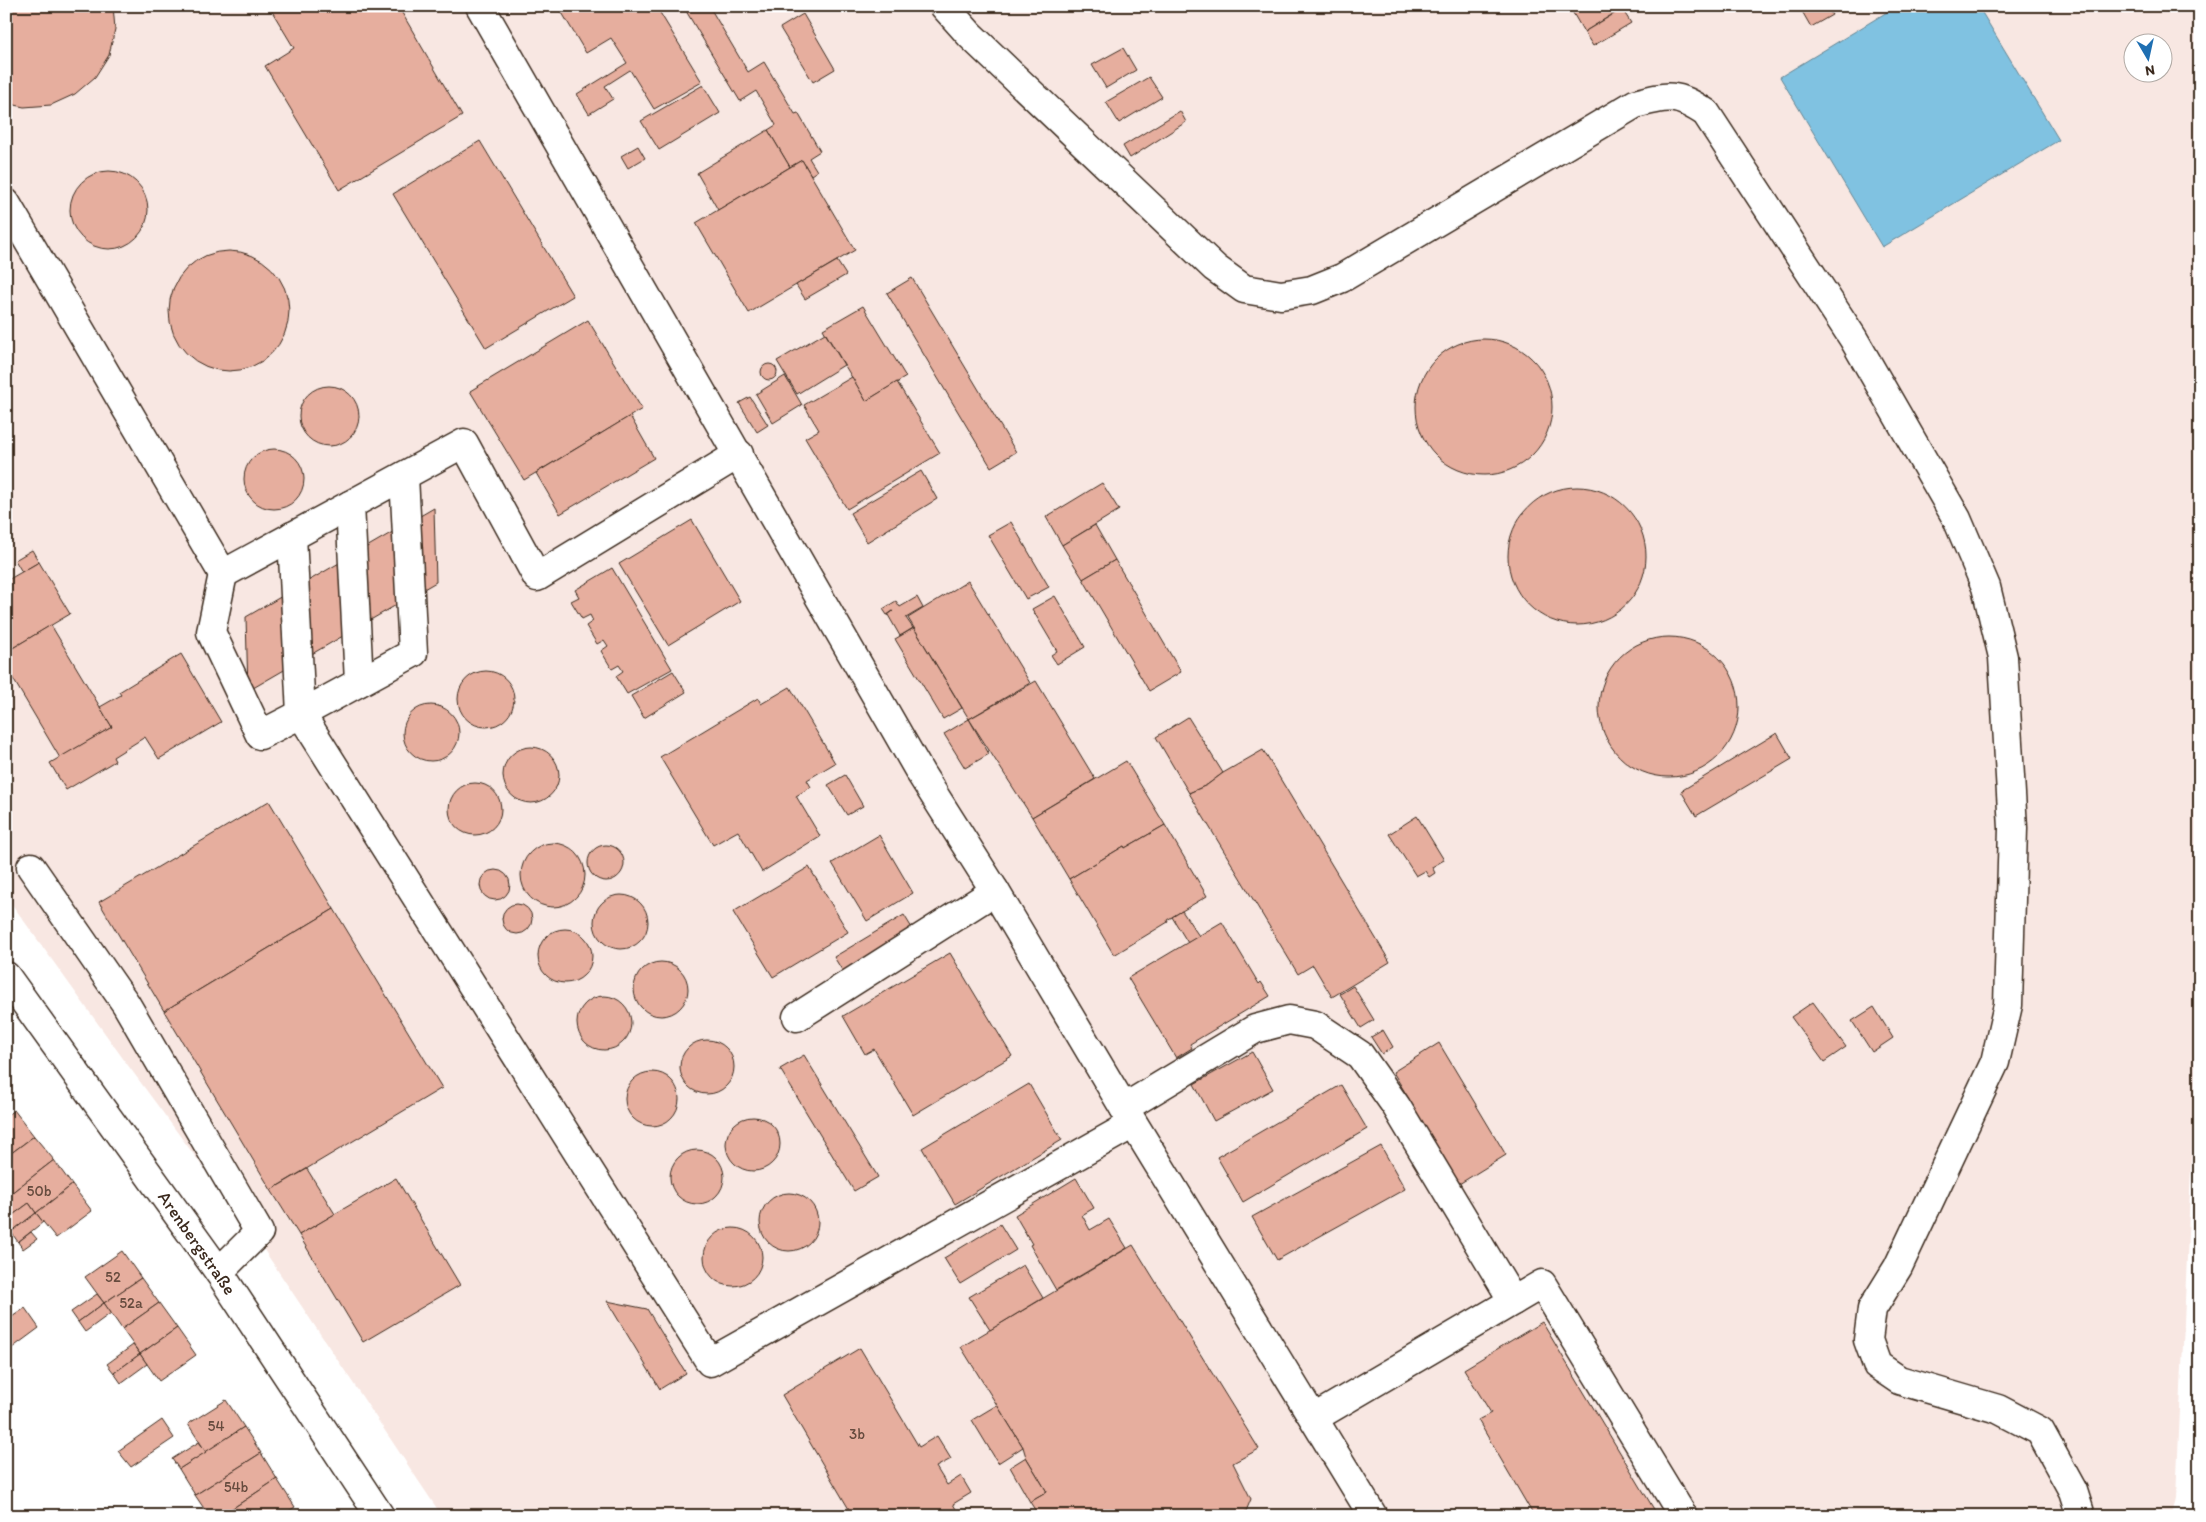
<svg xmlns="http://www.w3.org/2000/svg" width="2206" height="1522" viewBox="0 0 2206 1522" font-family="Itim,sans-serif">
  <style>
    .built { fill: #f8e7e2; fill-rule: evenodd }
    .water { fill: #80c2e1; stroke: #648593 }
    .building { fill: #e6ae9e; stroke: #3b2a1e }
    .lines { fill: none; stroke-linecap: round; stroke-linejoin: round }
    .minor-casing { stroke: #3b2a1e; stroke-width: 31 }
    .minor { stroke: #fff; stroke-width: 28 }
    .labels { text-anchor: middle; stroke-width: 5; stroke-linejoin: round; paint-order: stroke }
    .number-label { font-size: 15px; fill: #664b3e }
    .street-label { font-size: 18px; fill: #3b2a1e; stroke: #fff }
  </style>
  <rect width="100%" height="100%" fill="#fff"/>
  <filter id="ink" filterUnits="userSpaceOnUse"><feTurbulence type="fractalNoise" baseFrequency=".02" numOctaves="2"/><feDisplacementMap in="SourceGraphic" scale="10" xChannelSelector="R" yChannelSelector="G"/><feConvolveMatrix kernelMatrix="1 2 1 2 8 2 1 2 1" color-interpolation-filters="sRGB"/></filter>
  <g filter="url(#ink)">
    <path class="built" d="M6,6H2200V972L2176,1498L2172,1516H442L262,1247L127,1064L6,896ZM2134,42H2164V72H2134Z"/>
    <path class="water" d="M1897,6H1978L2059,140L1882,247L1780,77Z"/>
    <g class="building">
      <path d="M6,6H113L115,29L109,55L95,77L75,94L51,105L24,107L6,103Z"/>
      <path d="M272,6H398L462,116L339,190L265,66L294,48L270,8Z"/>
      <path d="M558,6H656L702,82L654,109L630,70L605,86L613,99L589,114L577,94L627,63L611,38L586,53Z"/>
      <path d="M683,6H709L748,72L764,62L795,114L798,113L820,151L809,158L817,171L811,175L802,160L790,167L768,130L776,125L756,91L740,101Z"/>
      <path d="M1569,6H1626L1584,32Z"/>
      <path d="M1799,6H1827L1832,15L1811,27Z"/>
      <path d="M1622,9L1631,23L1593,46L1584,32Z"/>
      <path d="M803,14L835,69L813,82L780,28Z"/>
      <path d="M1123,48L1136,70L1106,88L1092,65Z"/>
      <path d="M1149,77L1162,97L1119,123L1106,102Z"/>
      <path d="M703,85L720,113L659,150L641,121Z"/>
      <path d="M1180,111L1186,122L1130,158L1123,146Z"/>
      <path d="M768,130L790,167L718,210L697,173Z"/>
      <path d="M480,141L573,296L486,348L393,194Z"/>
      <path d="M638,146L645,158L628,168L621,156Z"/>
      <path d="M802,160L855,250L749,313L696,223Z"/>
      <circle cx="109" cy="210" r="39"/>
      <circle cx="229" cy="311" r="60"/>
      <path d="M837,261L846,275L805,299L796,285Z"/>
      <path d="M912,278L1016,452L991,467L887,293Z"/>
      <path d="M863,306L906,377L866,401L823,329Z"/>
      <path d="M588,320L642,409L524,480L470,391Z"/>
      <path d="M825,333L844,365L797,394L777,361Z"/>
      <circle cx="1484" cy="407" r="68"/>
      <circle cx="769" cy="372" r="8"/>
      <path d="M785,376L802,405L773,423L756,394Z"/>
      <path d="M852,377L866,401L897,382L940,453L847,509L805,438L819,430L804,405Z"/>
      <circle cx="329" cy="416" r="30"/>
      <path d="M750,397L768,425L757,432L739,403Z"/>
      <path d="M630,416L654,458L560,514L536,473Z"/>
      <circle cx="274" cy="479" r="30"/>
      <path d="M921,471L937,499L867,542L850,513Z"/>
      <path d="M1102,483L1119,510L1062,545L1046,517Z"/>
      <circle cx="1577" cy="556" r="69"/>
      <path d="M434,508L436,582L248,691L246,617Z"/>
      <path d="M692,520L740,601L668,645L619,564Z"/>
      <path d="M1011,522L1049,587L1026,599L988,535Z"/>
      <path d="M1095,525L1115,560L1083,579L1062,545Z"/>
      <path d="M32,550L39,562L22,572L15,560Z"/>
      <path d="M1115,560L1181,672L1149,691L1083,579Z"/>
      <path d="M39,562L70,614L6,652V581Z"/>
      <path d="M612,568L672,669L627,694L616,676L623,671L619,665L612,669L601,651L608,646L604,640L597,644L586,626L593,621L590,615L582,619L571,601L579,597L575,590Z"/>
      <path d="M968,581L1030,683L969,719L908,618Z"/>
      <path d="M1055,596L1085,647L1057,664L1051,655L1057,651L1032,609Z"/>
      <path d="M917,597L923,608L906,618L913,628L900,636L888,615L893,611L887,615L883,609L896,601L900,607Z"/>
      <path d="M51,625L112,727L60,758L6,667V652Z"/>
      <path d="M914,628L962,708L943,719L895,639Z"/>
      <circle cx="1669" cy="707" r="70"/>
      <path d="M181,654L221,722L159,759L145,737L113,757L115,761L66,790L50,763L112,727L100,707L121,695L119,692Z"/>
      <path d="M673,671L686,692L644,718L631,696Z"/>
      <circle cx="486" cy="699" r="28"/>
      <path d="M1036,681L1095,779L1032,817L969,719Z"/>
      <path d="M790,687L835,763L807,780L811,787L796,796L820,836L762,872L738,831L713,845L660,757L758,698L761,704Z"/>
      <circle cx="431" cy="733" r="28"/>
      <path d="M1188,717L1223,773L1207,785L1189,793L1156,737Z"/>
      <path d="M969,719L989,754L965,768L944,734Z"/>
      <path d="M1777,733L1792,759L1696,816L1681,791Z"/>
      <circle cx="531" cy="775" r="28"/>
      <path d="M1263,750L1390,962L1332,997L1313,965L1298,974L1189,793L1207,785L1223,773Z"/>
      <path d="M1126,761L1165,825L1125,848L1124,846L1069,879L1032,817Z"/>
      <path d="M845,775L863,806L847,815L828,785Z"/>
      <circle cx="475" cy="809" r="26"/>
      <path d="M269,801L334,909L164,1011L99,902Z"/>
      <path d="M1417,816L1444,860L1432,867L1435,873L1429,877L1425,871L1416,876L1389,834Z"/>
      <path d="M1165,825L1207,896L1167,920L1168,922L1114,955L1069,879L1124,846L1125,848Z"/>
      <path d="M879,835L913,893L867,921L832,863Z"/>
      <circle cx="553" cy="875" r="32"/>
      <circle cx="606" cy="863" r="18"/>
      <path d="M809,867L848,932L773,977L733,912Z"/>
      <circle cx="495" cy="885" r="15"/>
      <circle cx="621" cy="922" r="27"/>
      <circle cx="517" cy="919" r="15"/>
      <path d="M334,909L442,1088L271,1190L164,1011Z"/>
      <path d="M1182,911L1199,936L1188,943L1172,917Z"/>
      <path d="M904,915L915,933L845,975L834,957Z"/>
      <path d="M1222,922L1259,984L1261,982L1270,996L1190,1044L1192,1048L1176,1058L1128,978Z"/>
      <circle cx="565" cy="956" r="27"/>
      <path d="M950,953L1012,1056L913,1115L874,1049L865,1054L843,1016Z"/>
      <circle cx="661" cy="989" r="27"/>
      <path d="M1353,986L1374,1020L1361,1028L1340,994Z"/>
      <circle cx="604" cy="1023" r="27"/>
      <path d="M1813,1002L1846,1047L1824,1062L1791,1017Z"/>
      <path d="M1874,1007L1893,1038L1872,1052L1852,1021Z"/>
      <path d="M1383,1030L1393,1047L1382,1054L1371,1037Z"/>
      <circle cx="707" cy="1067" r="27"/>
      <path d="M1439,1043L1506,1155L1459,1184L1393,1072Z"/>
      <path d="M1252,1052L1273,1089L1214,1121L1194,1084Z"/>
      <path d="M804,1055L878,1177L854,1191L780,1069Z"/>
      <circle cx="652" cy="1099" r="27"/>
      <path d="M1029,1084L1062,1140L955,1204L922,1148Z"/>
      <path d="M1341,1085L1367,1129L1243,1202L1217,1157Z"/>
      <path d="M14,1110L34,1136L6,1157V1116Z"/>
      <circle cx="753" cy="1144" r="27"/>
      <path d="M34,1136L54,1160L6,1197V1157Z"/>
      <path d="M1381,1146L1405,1189L1277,1260L1252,1217Z"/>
      <circle cx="697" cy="1177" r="27"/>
      <path d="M54,1160L72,1185L36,1213L29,1203L6,1220V1197Z"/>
      <path d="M307,1169L335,1214L299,1235L271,1190Z"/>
      <path d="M396,1178L460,1285L363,1342L299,1235Z"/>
      <path d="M1076,1178L1094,1208L1082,1215L1090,1230L1109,1219L1127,1248L1056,1290L1030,1245L1032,1244L1015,1215Z"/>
      <path d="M72,1185L92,1211L56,1238L36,1213Z"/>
      <circle cx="789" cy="1222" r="29"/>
      <path d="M29,1203L36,1213L11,1232L6,1226V1220Z"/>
      <path d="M36,1213L43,1222L18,1242L11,1232Z"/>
      <path d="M1000,1224L1016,1250L960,1284L944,1258Z"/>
      <circle cx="733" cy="1257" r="29"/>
      <path d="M31,1232L37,1239L23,1249L18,1242Z"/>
      <path d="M1133,1245L1259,1449L1233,1463L1251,1499L1244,1516H1039L1030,1502L1047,1492L1026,1457L1023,1447L961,1347Z"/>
      <path d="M122,1251L141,1278L104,1303L85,1277Z"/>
      <path d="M1023,1265L1043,1298L990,1330L969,1297Z"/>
      <path d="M141,1278L159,1303L122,1329L104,1303Z"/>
      <path d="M97,1294L104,1303L78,1322L71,1312Z"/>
      <path d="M607,1301L647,1309L686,1373L660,1389Z"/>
      <path d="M104,1303L111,1313L85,1332L78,1322Z"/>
      <path d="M159,1303L177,1328L140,1354L122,1329Z"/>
      <path d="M25,1308L39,1328L12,1348L6,1339V1321Z"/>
      <path d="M1542,1322L1658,1516H1534L1478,1420L1491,1413L1464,1369Z"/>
      <path d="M177,1328L196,1355L159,1381L140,1354Z"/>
      <path d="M133,1345L140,1354L114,1373L107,1364Z"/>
      <path d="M860,1348L919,1447L937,1436L951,1459L936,1467L947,1485L961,1476L971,1493L953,1504L960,1516H853L782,1395Z"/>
      <path d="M140,1354L147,1364L121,1383L114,1373Z"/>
      <path d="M226,1400L244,1427L206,1452L188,1424Z"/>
      <path d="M997,1405L1023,1447L998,1463L972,1420Z"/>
      <path d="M162,1420L174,1438L131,1467L118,1451Z"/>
      <path d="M244,1427L261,1453L195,1495L179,1469Z"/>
      <path d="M199,1442L206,1452L179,1469L172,1459Z"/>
      <path d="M261,1453L277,1479L221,1516H209L195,1495Z"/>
      <path d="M1026,1457L1047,1492L1030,1502L1010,1467Z"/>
      <path d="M277,1479L295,1507L282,1516H221Z"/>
    </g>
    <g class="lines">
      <defs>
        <g id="minor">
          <path d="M480,6L921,774L995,891L1124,1108L1373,1516"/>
          <path d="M944,6L970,35L1215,268L1244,289L1281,295L1312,290L1342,278L1635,104C1669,95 1676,93 1706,113L1853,338L1957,519L1986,587L2003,657L2013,828L2008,1005L1995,1062L1898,1267L1872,1309L1868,1340L1877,1365L1899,1380L1998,1409L2040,1431L2073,1491L2081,1516"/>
          <path d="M6,203L223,574L464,443L537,577L739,454"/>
          <path d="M350,505L359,682"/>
          <path d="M292,536L301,714L413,653L404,476"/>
          <path d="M223,574L211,632L260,735L301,714L710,1362L1133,1124"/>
          <path d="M31,867L126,1004L259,1232L219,1272"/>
          <path d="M6,976L219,1272L380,1516"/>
          <path d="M797,1017L995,891"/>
          <path d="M1124,1108L1255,1029L1289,1020L1315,1025L1360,1055L1396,1106L1513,1301"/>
          <path d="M1314,1418L1542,1284L1683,1516"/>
        </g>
      </defs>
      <use href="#minor" class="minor-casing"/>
      <use href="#minor" class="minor"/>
    </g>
  </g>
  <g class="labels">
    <g class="number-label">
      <text x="39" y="1196">50b</text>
      <text x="113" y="1282">52</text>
      <text x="131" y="1308">52a</text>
      <text x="216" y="1431">54</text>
      <text x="857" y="1439">3b</text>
      <text x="236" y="1492">54b</text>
    </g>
    <g class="street-label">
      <text transform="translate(197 1243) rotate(55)" y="6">Arenbergstraße</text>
    </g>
  </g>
  <rect width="2206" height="1522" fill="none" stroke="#fff" stroke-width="25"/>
  <rect x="12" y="12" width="2181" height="1497" fill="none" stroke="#3b2a1e" stroke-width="2" filter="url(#ink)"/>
  <g transform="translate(2148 58) rotate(171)"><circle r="24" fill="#ffffff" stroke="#b1aaa5"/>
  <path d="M0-4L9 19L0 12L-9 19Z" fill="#1f6fb2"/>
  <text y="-8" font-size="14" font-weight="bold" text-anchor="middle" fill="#3b2a1e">N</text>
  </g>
</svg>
